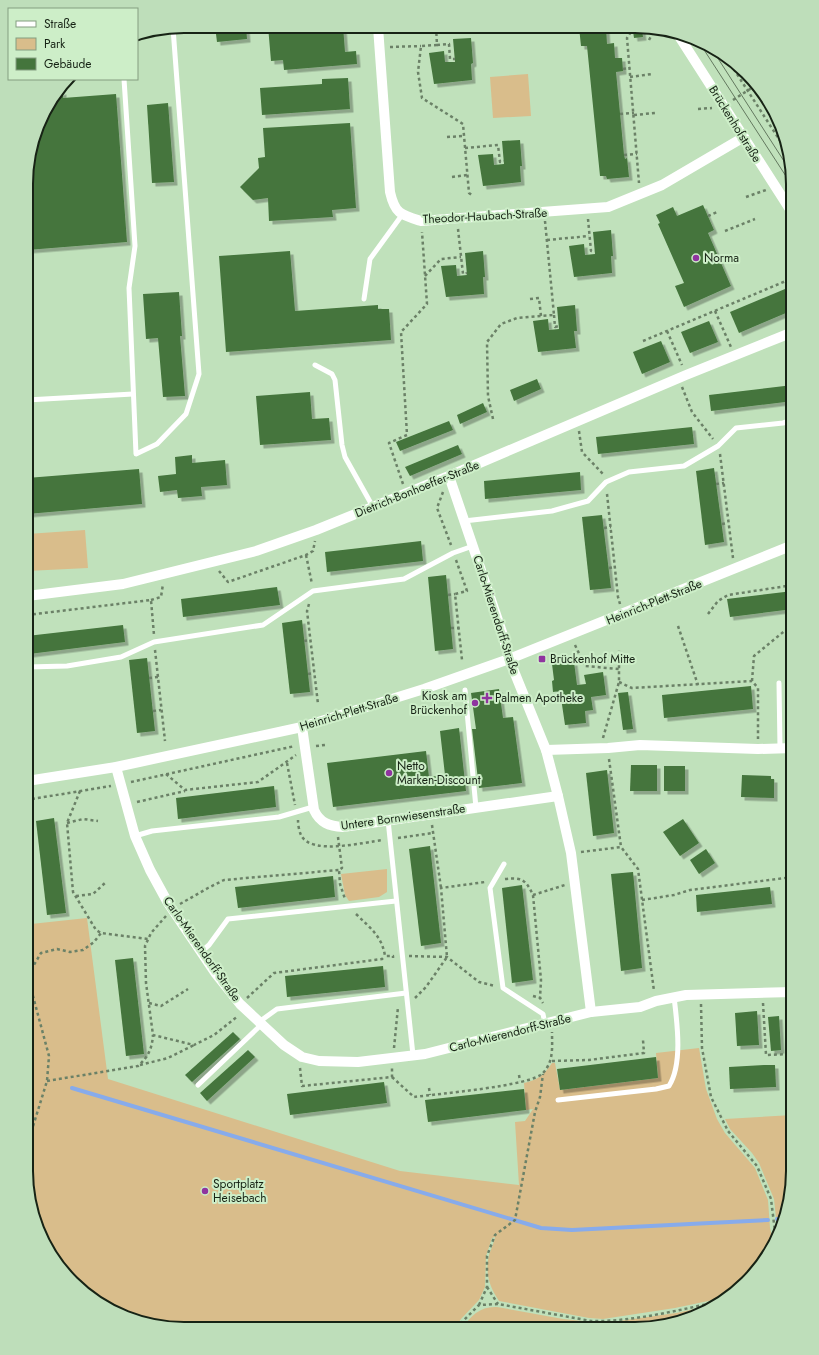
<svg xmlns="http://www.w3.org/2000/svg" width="819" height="1355" viewBox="0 0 819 1355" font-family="Jost,sans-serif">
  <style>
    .green { fill: #d9bd8b }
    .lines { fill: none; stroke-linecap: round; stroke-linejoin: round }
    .stream { stroke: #87abeb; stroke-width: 4 }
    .building { fill: #44753c; filter: url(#shadow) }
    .path { stroke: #6b8167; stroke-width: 2.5; stroke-dasharray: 3 3; stroke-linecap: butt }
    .service { stroke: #fff; stroke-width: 5 }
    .minor { stroke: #fff; stroke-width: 10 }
    .tram { stroke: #63785f; stroke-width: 1 }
    .poi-dot { fill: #8f349f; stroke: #cdeec8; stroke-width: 1.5 }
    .labels { text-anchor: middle; stroke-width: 4; stroke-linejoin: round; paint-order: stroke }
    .street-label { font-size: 12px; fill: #172315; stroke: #cdeec8 }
    .poi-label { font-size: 12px; fill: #172315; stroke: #cdeec8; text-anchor: start }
    .rim { fill: none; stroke: #172315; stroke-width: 2 }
  </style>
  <defs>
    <filter id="shadow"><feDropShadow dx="3.5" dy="3.5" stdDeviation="0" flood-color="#0004"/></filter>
  </defs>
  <rect width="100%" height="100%" fill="#c0e1bb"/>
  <g class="green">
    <path d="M528,74L531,116L493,118L490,77Z"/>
    <path d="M85,530L88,568L27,571V534Z"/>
    <path d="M387,869V892L379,897L349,901L345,895L341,874Z"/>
    <path d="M26,870L31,924L87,918L108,1079L400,1171L519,1185L515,1122L525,1121L533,1109L526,1110L524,1083C538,1080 544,1075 552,1063H555L560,1090L658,1078L656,1053L699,1048L706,1089L717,1119L725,1133L755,1168L768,1200L770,1228L774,1244L761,1267L732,1296L675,1308L603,1319L589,1318L499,1301C489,1286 485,1273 489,1255C491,1249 494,1243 495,1237L492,1238L486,1256L485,1287L479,1300L461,1319L455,1328H163L123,1317L87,1296L58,1267L38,1231L26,1171Z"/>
    <path d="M793,1115V1182L781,1231L778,1237L774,1199L759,1163L752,1153L730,1129L725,1119Z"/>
    <path d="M718,1304L695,1317L636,1329H462C471,1315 481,1306 497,1307L563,1319L604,1323L676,1313Z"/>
  </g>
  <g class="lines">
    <g class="stream">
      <path d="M72,1088L541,1228L572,1230L768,1220"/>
      <path d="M777,1219H784"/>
    </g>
  </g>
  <g class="building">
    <path d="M215,26H246L247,39L217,42Z"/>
    <path d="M268,26H343L345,52L356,51L357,64L284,70L283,60L271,61Z"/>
    <path d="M579,27H606L607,44L614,43L615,58H622L623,71L616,72L624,155L625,159L627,158L629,177L607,179L606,176H600L587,46H581Z"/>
    <path d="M642,30L643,37L634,38L633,31Z"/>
    <path d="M471,38L473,63L471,64L472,80L434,84L429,53L444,51L445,62H455L453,39Z"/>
    <path d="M348,78L350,109L262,115L260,88L322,84V79Z"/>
    <path d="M63,91V98L116,94L127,242L27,250V163L42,114L59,92Z"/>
    <path d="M168,103L174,182L152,183L147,105Z"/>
    <path d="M350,123L356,208L332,210L333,217L269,221L268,198L253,200L240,187L259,168L258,158L265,157L263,128Z"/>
    <path d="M520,140L522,166H520L521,182L483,186L478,155L493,154L494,165L504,164L502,141Z"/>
    <path d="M703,205L714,230L708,233L731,286L684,307L675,286L684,283L658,224L660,223L656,215L673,207L677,216Z"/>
    <path d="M611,230L613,256H611L612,273L574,277L569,246L584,244L585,255L595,254L593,232Z"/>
    <path d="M290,251L295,311L378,305V309H389L391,340L226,352L219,256Z"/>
    <path d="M483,251L485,277H483L484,294L446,297L441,266L456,265L457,276L467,275L465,253Z"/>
    <path d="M785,289L793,310L739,333L730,312Z"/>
    <path d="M179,292L182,336H180L185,396L163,397L158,338L146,339L143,294Z"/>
    <path d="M575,305L577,331H574L576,348L538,352L533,321L548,319L549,330L559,329L557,307Z"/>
    <path d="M709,321L718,342L690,353L681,332Z"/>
    <path d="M661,341L670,362L642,374L633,352Z"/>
    <path d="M537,379L541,389L514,401L510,390Z"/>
    <path d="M793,385V401L711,411L709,395Z"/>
    <path d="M310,392L312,419L329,418L331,440L260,445L256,396Z"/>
    <path d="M483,403L487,412L460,424L457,415Z"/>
    <path d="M449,421L453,430L400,451L396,442Z"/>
    <path d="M692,427L694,444L598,454L596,437Z"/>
    <path d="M458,445L462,454L410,476L405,467Z"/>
    <path d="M192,455V463L225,460L227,485L201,487L202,496L178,498L177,490L160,492L158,476L176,474L175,457Z"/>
    <path d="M714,468L724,542L705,545L696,471Z"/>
    <path d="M139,469L142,504L27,514V478Z"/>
    <path d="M580,472L581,490L485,499L484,481Z"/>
    <path d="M602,515L611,588L590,590L582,517Z"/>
    <path d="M421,541L423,561L327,572L325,552Z"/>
    <path d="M446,575L453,649L435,651L428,577Z"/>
    <path d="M277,587L280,605L183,617L181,599Z"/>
    <path d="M793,591V609L730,617L727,599Z"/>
    <path d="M302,620L310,692L290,694L282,623Z"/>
    <path d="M123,625L125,642L29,654L27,636Z"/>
    <path d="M147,658L155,731L137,733L129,660Z"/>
    <path d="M574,662L577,685L586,684L584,675L603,672L606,695L591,697L593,710L585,711L586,723L565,725L560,691L553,692L552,681L554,680L552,664Z"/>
    <path d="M751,686L753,709L664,718L662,695Z"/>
    <path d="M499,689L503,718L513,717L522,783L479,788L472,729H476L471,693Z"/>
    <path d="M628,692L633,729L623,730L618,693Z"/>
    <path d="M459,728L466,791L333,807L327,763L426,751L429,777L445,775L440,731Z"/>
    <path d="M631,765H657V791H630Z"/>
    <rect x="664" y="766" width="21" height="25"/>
    <path d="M607,770L614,833L593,836L586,773Z"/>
    <path d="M742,775L771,776V779H774V798L741,797Z"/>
    <path d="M274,786L276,807L178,819L176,798Z"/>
    <path d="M54,818L66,913L47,915L36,821Z"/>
    <path d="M683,819L699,843L680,856L663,832Z"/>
    <path d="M430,846L441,943L421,946L409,849Z"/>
    <path d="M706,849L715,863L699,874L690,860Z"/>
    <path d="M633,872L642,968L621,971L611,874Z"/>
    <path d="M333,876L335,897L238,908L235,887Z"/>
    <path d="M522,885L533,980L512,983L502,888Z"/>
    <path d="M770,887L772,904L697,912L696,895Z"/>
    <path d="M133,958L144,1054L126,1056L115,960Z"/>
    <path d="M383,966L385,987L287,997L285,976Z"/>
    <path d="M757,1011L759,1045L737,1046L735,1013Z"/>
    <path d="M779,1016L781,1050L771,1051L768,1017Z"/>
    <path d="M233,1032L240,1039L192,1082L185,1075Z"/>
    <path d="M248,1050L255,1057L207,1101L200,1093Z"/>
    <path d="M656,1057L658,1078L560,1090L557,1069Z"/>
    <path d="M764,1065H775L776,1087L730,1089L729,1067Z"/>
    <path d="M384,1082L387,1103L290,1115L287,1094Z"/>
    <path d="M524,1089L526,1110L428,1122L425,1100Z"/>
  </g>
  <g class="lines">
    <g class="path">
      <path d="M436,27L437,45L421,46L418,72L422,98L463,124L469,193L473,196"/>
      <path d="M634,27L627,38L639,183"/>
      <path d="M649,40L656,27"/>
      <path d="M437,45L449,44L450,59H455"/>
      <path d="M390,47L421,46"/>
      <path d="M724,54L786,150"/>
      <path d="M623,69L630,68"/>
      <path d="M630,77L652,74"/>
      <path d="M733,100L750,89L759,86"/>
      <path d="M698,109L712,108"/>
      <path d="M620,114L634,113"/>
      <path d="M634,115L655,113"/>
      <path d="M447,137L464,136"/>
      <path d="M465,148L498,145L500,162L504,161"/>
      <path d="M624,155L637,154"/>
      <path d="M452,177L467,175"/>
      <path d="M746,197L766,190"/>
      <path d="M708,216L717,212"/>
      <path d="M588,219L591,251H595"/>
      <path d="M458,229L463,274L467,273"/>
      <path d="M725,231L755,219"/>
      <path d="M547,240L589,236"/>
      <path d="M425,276L441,259L461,257"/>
      <path d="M530,299L539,298L541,316"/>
      <path d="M715,311L731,347"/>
      <path d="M554,315L555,327L559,326"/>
      <path d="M667,331L682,365"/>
      <path d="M643,341L793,278"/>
      <path d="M682,387L692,412L713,439"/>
      <path d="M493,419L488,396L487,342L501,324L517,318L554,315L545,221"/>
      <path d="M579,431L582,452L604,475"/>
      <path d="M720,454L733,558"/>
      <path d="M403,484L389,443L407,435L401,332L427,304L422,232"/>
      <path d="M716,484L724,483"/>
      <path d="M443,492L437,508L451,545"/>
      <path d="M607,494L618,597L620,604"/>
      <path d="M722,524L728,523"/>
      <path d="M604,528L611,527"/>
      <path d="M306,555L312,584"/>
      <path d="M456,560L467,591L455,594L462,660"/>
      <path d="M609,568L615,567"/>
      <path d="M219,571L228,582L306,555L313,551L315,541"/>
      <path d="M448,595L455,594"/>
      <path d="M151,600L161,597L163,584"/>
      <path d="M309,604L307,611L318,704"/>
      <path d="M708,614L718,601L728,595L793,585"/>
      <path d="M27,615L151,600L154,635"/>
      <path d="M678,626L698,685"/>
      <path d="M451,628H459"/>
      <path d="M304,641L310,640"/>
      <path d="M575,645L585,666L619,669"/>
      <path d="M155,650L165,741"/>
      <path d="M308,674L314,673"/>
      <path d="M149,678L158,677"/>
      <path d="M752,681L754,656L793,624"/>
      <path d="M619,682L632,688L752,681L758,688V739"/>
      <path d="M153,711L161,710"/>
      <path d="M603,738L619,682V650"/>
      <path d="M316,746L325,745"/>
      <path d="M609,759L621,847"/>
      <path d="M287,763L295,805"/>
      <path d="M166,774L185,790L258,782L296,755"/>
      <path d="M131,782L295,746"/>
      <path d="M80,791L67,823L73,892L96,930L101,933L148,939"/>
      <path d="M26,800L111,786"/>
      <path d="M137,802L185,791"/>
      <path d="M298,820C298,824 299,831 301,835C311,856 364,842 383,840"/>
      <path d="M67,823L83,819L98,821"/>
      <path d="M432,825L441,888"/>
      <path d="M338,837L342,868L339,870L340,884L345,899"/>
      <path d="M398,838L433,833"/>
      <path d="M581,852L621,847L638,869L654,991"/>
      <path d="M505,879C522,877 526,880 533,895L541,980L540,998"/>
      <path d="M533,895L565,885"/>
      <path d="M76,896L93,894L105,883"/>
      <path d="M642,900L674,895L690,890L793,877"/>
      <path d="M180,904L208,888L224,880L339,870"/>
      <path d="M356,914C370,928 382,936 385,956H393V958"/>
      <path d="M166,916L151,933L145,946L146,983L153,1035L194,1045L214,1035L238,1016"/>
      <path d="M409,956L447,957L479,982L495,986"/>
      <path d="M28,975L41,953L57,949L70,952L83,950L94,942L101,933"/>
      <path d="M533,996L540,998L543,1003"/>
      <path d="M247,998L274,973L382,959L385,956"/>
      <path d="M415,998L426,987L447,957L441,888L485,882"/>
      <path d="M149,1003L161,1006L188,989"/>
      <path d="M763,1003L766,1055L793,1054"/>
      <path d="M701,1004L702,1048L711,1097L728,1131L757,1166L771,1199L776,1240"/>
      <path d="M394,1048L398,1007"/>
      <path d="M552,1061L589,1060L644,1053L643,1040"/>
      <path d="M140,1065L168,1058L194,1045"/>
      <path d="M300,1068L302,1086L392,1077V1068"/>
      <path d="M519,1075L520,1081"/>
      <path d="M392,1077L414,1097C436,1094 532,1086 543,1073C554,1061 552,1047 552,1032"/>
      <path d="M47,1081L138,1066C148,1057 152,1049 153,1035"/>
      <path d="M429,1088L430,1095"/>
      <path d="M26,1149L47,1081L49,1056L26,970"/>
      <path d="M487,1287L498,1304"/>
      <path d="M479,1305L487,1287V1256L495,1235L515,1220L535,1112L540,1097L543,1074"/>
      <path d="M458,1329L463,1321L479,1305L498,1304L591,1321C633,1322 684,1309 725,1300"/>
    </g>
    <g class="service">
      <path d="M124,79L135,246L129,288L136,454L157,444L186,414L199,374L173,28"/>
      <path d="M364,299L370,259L402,215"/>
      <path d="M315,365L332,374L335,380L342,445L345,457L373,507"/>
      <path d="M27,400L133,394"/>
      <path d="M464,521L552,511L588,501L606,482L629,472L684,466L718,446L736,428L783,423L793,420"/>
      <path d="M27,667L67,666L121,657L154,642L263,625L313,591L404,579L453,553L473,546"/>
      <path d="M779,683L780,748"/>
      <path d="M465,690L476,808"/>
      <path d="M388,820L413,1055"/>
      <path d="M135,836L152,831L279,817L313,807"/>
      <path d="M504,864L490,888L503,988L543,1014L545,1024"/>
      <path d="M202,951L209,945L228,919L396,901"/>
      <path d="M259,1022L277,1009L406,993"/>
      <path d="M198,1085L262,1024"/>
      <path d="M558,1100L656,1089L669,1086C683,1064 677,1022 674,997"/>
    </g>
    <g class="minor">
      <path d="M378,27L390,192C395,214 401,215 421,221L608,207L662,185L744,137"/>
      <path d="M677,33L793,214"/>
      <path d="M449,476L503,635L509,659L546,750L558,796L571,853L591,1012"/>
      <path d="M27,596L123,584L256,551L316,530L449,476L686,375L793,332"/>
      <path d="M302,727L314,810C320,823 329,826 343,827L558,796"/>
      <path d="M546,750L608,748L640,745L758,749L793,748"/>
      <path d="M116,767L135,836L150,870L168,903L216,974L240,1004L284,1045L302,1057L319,1061L358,1062L425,1054L591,1012L640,1007L656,1001L686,995L793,992"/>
      <path d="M27,781L116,767L302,727L424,689L509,659L793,545"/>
    </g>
    <g class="tram">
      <path d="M697,39L793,187"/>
      <path d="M710,46L791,172"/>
    </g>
  </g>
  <g class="poi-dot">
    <circle cx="696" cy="258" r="4"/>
    <rect x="538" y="655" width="8" height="8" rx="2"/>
    <path d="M485 692h4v4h4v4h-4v4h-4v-4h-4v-4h4z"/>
    <circle cx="475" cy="703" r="4"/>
    <circle cx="389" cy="773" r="4"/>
    <circle cx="205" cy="1191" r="4"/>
  </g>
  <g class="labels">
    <g class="street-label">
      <text transform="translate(735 124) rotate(58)" y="4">Brückenhofstraße</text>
      <text transform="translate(485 216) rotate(-3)" y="4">Theodor-Haubach-Straße</text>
      <text transform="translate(417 489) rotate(-22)" y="4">Dietrich-Bonhoeffer-Straße</text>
      <text transform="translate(654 602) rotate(-22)" y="4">Heinrich-Plett-Straße</text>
      <text transform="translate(496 615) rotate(72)" y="4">Carlo-Mierendorff-Straße</text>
      <text transform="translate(349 712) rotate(-17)" y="4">Heinrich-Plett-Straße</text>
      <text transform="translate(403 817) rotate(-8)" y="4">Untere Bornwiesenstraße</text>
      <text transform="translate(202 949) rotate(55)" y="4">Carlo-Mierendorff-Straße</text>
      <text transform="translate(510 1033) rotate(-14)" y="4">Carlo-Mierendorff-Straße</text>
    </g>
    <g class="poi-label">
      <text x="704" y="262">Norma</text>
      <text x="550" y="663">Brückenhof Mitte</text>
      <text x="467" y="700" text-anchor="end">Kiosk am<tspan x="467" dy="14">Brückenhof</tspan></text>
      <text x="495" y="702">Palmen Apotheke</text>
      <text x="397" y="770">Netto<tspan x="397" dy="14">Marken-Discount</tspan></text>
      <text x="213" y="1188">Sportplatz<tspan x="213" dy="14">Heisebach</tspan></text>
    </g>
  </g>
  <path d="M0 0H819V1355H0ZM184 33H635A151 151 0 0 1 786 184V1171A151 151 0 0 1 635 1322H184A151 151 0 0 1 33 1171V184A151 151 0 0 1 184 33Z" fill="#bedeba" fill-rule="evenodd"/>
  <path class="rim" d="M184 33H635A151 151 0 0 1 786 184V1171A151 151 0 0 1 635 1322H184A151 151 0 0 1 33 1171V184A151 151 0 0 1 184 33Z"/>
  <rect x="8" y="8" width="130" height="72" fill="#cdeec8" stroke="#849d80"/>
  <rect x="16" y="21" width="20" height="6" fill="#ffffff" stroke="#849d80"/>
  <text x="44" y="28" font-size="12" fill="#172315">Straße</text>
  <rect x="16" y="38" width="20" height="12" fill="#d9bd8b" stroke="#849d80"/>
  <text x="44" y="48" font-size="12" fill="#172315">Park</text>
  <rect x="16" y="58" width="20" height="12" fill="#44753c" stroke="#849d80"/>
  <text x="44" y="68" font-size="12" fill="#172315">Gebäude</text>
</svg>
